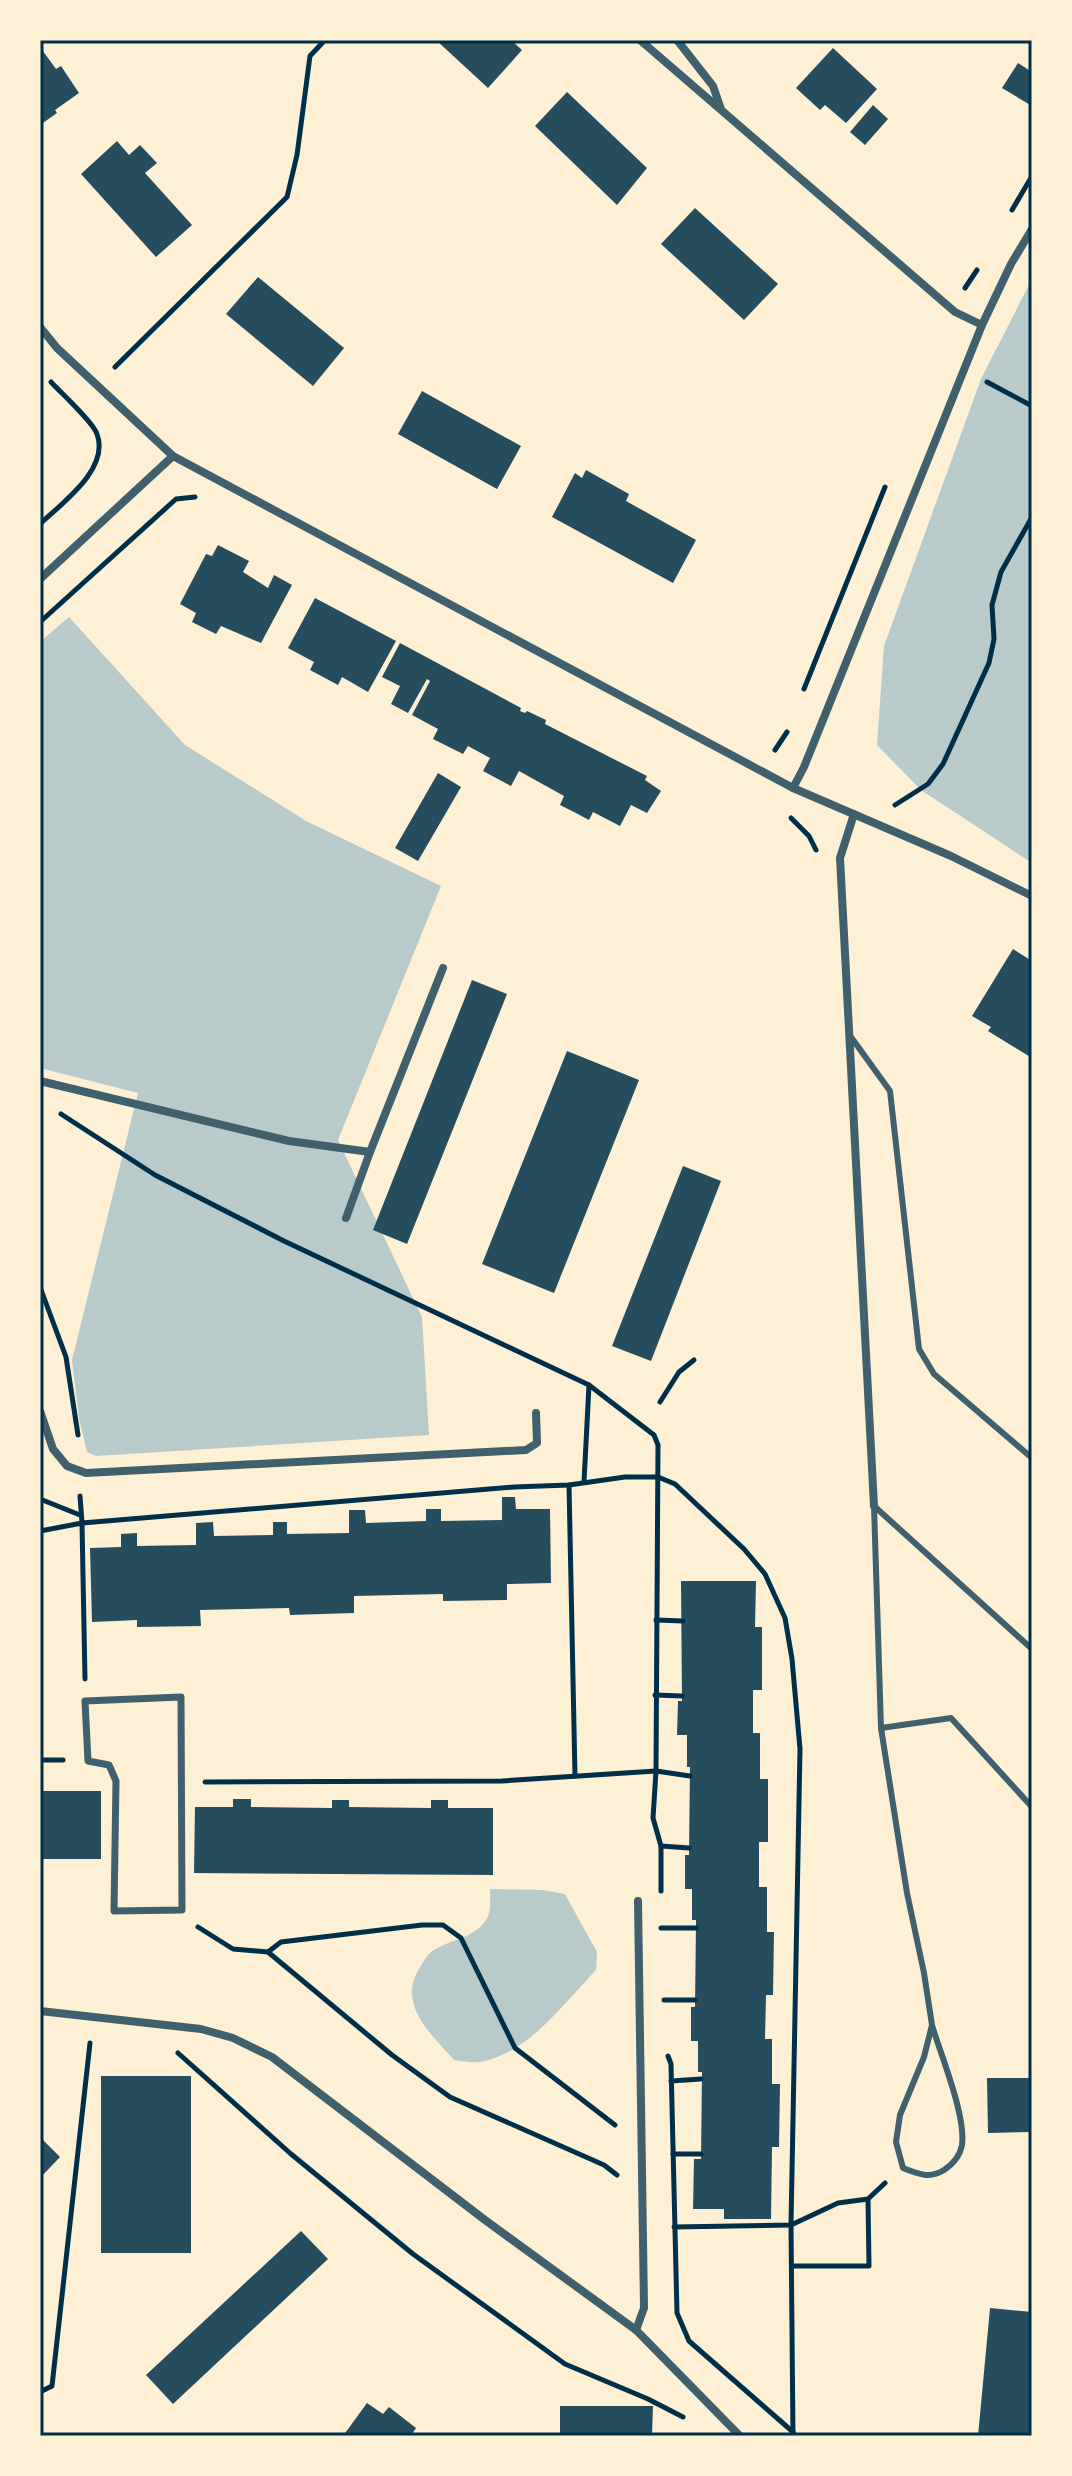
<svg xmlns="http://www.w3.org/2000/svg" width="1072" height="2476" viewBox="0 0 1072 2476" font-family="Overpass,sans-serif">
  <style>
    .green { fill: #b9caca }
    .building { fill: #264d5e }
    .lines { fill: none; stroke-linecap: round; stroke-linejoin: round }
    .path { stroke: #003049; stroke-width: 5 }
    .service { stroke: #3f606c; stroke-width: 6 }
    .pedestrian { stroke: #3f606c; stroke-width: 7 }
    .minor { stroke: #3f606c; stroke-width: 8 }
    .neatline { fill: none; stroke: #003049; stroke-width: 3 }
  </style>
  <rect width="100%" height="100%" fill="#fdf0d5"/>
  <g class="green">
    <path d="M1032,279V863L921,790L877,745L884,646L981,379Z"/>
    <path d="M69,617L185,745L306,821L441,886L338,1140L422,1317L429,1435L96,1456L87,1452L79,1418L72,1360L138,1093L40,1068V642Z"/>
    <path d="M490,1889L543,1890L565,1894L597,1952L596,1970C565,2002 531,2050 485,2061C476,2064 464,2061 454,2060C432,2035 397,2005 419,1969C423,1962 427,1954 434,1950C450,1940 470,1939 483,1924C492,1915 490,1901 490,1889Z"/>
  </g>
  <g class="building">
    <path d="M436,40H511L522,50L488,88Z"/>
    <path d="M40,47L56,69L61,66L79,93L55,110L57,113L40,125Z"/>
    <path d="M833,48L877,89L846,123L825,105L820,110L796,88Z"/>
    <path d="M1018,63L1032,72V106L1002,88Z"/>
    <path d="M567,92L647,168L617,205L535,126Z"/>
    <path d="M873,105L888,119L865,145L850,132Z"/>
    <path d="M117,141L129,155L140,145L157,163L145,173L192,225L156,257L81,174Z"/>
    <path d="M695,208L778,284L744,320L661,244Z"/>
    <path d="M258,277L344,348L313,386L226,314Z"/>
    <path d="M422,391L521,446L497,489L398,434Z"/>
    <path d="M586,470L629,494L626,501L696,540L673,583L552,517L575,473L582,478Z"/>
    <path d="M218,545L249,561L243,572L268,588L274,575L292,585L261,643L221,626L216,634L192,622L196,613L180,604L206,554L212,556Z"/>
    <path d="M315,598L396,641L368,692L342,677L338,685L310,670L314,662L288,648Z"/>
    <path d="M400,643L521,708L520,711L525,713L527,711L546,720L545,724L647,776L645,780L661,791L647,813L631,805L620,826L593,812L589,820L574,812L560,805L564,796L519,771L511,786L483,771L490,758L468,746L463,754L433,739L438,729L412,715L430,681L427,679L408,713L391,704L400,686L382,677Z"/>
    <path d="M438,773L461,787L418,861L395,848Z"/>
    <path d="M1013,949L1032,961V1058L988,1031L991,1027L972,1016Z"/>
    <path d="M472,980L507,994L407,1244L373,1230Z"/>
    <path d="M567,1051L639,1080L554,1293L482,1264Z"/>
    <path d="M683,1166L721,1181L651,1361L612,1346Z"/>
    <path d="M502,1497H515L516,1509H550L551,1583L507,1584V1600L443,1601V1594L354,1596V1613L290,1615L289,1608L200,1610L201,1626L137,1627V1620L92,1622L90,1548L121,1547V1534L137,1533V1546L196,1545V1523L213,1522L214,1536L273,1535V1522H287V1534L349,1533V1510H365L366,1523L426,1521V1509H441V1521L502,1520Z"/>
    <path d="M681,1581H756L755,1627H762V1690H753V1733H760V1779H768V1842H759V1887H767V1932H774L773,1995H766L765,2039H772V2084H780L779,2147H772L771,2219H724V2209H693L694,2159H701L702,2072H698V2041H691V2007H695L696,1920H692V1889H685V1855H689L690,1767H687V1735H677L678,1701H682Z"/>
    <rect x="40" y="1791" width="61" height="68"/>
    <path d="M233,1799H251V1807L332,1808V1800H349V1807L431,1808V1800H448V1808H493V1875L194,1873L195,1807H233Z"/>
    <rect x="101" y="2076" width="90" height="177"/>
    <path d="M987,2078H1032V2132L988,2133Z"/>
    <path d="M40,2137L60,2157L40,2178Z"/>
    <path d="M301,2231L328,2259L173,2404L146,2375Z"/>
    <path d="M990,2308L1032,2312V2436H978Z"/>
    <path d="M367,2403L383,2414L389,2407L416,2428L412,2434L415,2436H343Z"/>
    <path d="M560,2406H653L652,2436H560Z"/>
  </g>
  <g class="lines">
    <g class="path">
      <path d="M1012,210L1032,176"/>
      <path d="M965,288L977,270"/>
      <path d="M115,367L287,197L297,155L310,56L325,40"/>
      <path d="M987,382L1032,406"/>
      <path d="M40,524C62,503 110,469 97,434C93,422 62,394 51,382"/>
      <path d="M40,622L176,499L195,497"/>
      <path d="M804,689L885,487"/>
      <path d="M775,750L787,732"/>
      <path d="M895,805L928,784L943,764L989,663L994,639L992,605L1001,572L1032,517"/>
      <path d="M791,818L809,836L816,850"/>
      <path d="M61,1114L155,1175L284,1241L589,1385L654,1435L658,1445L656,1771L653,1818L661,1846V1891"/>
      <path d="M40,1287L66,1357L78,1435"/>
      <path d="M660,1402L679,1372L694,1360"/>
      <path d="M584,1482L589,1385"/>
      <path d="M569,1485L575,1776"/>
      <path d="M80,1496L82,1523L514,1487L569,1485L625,1477H658L675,1484L744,1549L765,1574L785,1618L792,1659L800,1749L791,2225L793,2436"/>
      <path d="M40,1499L80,1515"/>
      <path d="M40,1531L82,1523L85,1679"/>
      <path d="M656,1620L683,1621"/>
      <path d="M655,1695L682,1696"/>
      <path d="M40,1760H63"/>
      <path d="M205,1782L502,1781L656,1771L690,1776"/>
      <path d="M661,1846L689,1848"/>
      <path d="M198,1927L233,1949L268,1952L392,2055L450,2097L604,2165L617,2175"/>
      <path d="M661,1928H696"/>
      <path d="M268,1952L281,1942L422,1925H443L461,1938L515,2048L615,2125"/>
      <path d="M664,2000H695"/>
      <path d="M178,2053L291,2154L413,2254L565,2364L648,2399L683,2417"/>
      <path d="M668,2056L671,2064L677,2313L689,2341L793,2432"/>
      <path d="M671,2081L701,2079"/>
      <path d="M673,2154H701"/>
      <path d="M674,2227L791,2225L838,2203L868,2199L885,2183"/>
      <path d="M792,2266H869L868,2199"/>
      <path d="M40,2392L52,2386L90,2043"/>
    </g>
    <g class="service">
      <path d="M851,1037L890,1091L919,1349L934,1374L1032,1458"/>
      <path d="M874,1506L881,1728L907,1893L924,1973L932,2025L924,2057L900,2115L896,2142L903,2168C918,2174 930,2179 944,2170C953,2164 960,2156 962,2145C966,2115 941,2056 932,2025"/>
      <path d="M874,1506L1032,1649"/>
      <path d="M881,1728L951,1718L1032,1807"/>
    </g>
    <path class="pedestrian" d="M181,1697L182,1910L114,1911L116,1781L109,1765L88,1761L85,1701Z"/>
    <g class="minor">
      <path d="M640,40L955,312L982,325"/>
      <path d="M677,40L713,86L721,109"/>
      <path d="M40,327L57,348L173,456L793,788L951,856L1032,896"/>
      <path d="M40,579L173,456"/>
      <path d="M793,788L804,767L982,325L1011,264L1032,229"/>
      <path d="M854,814L840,858L874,1506"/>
      <path d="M40,1081L289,1141L370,1152L443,968"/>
      <path d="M346,1218L370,1152"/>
      <path d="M40,1411L53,1449L67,1466L86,1473L526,1450L537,1443L536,1413"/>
      <path d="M40,2011L201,2029L233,2038L272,2057L485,2220L636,2330L740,2436"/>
      <path d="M636,2330L644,2308L638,1901"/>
    </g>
  </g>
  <rect width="1072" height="2476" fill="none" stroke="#fdf0d5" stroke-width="84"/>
  <rect x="42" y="42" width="988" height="2392" class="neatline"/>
</svg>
